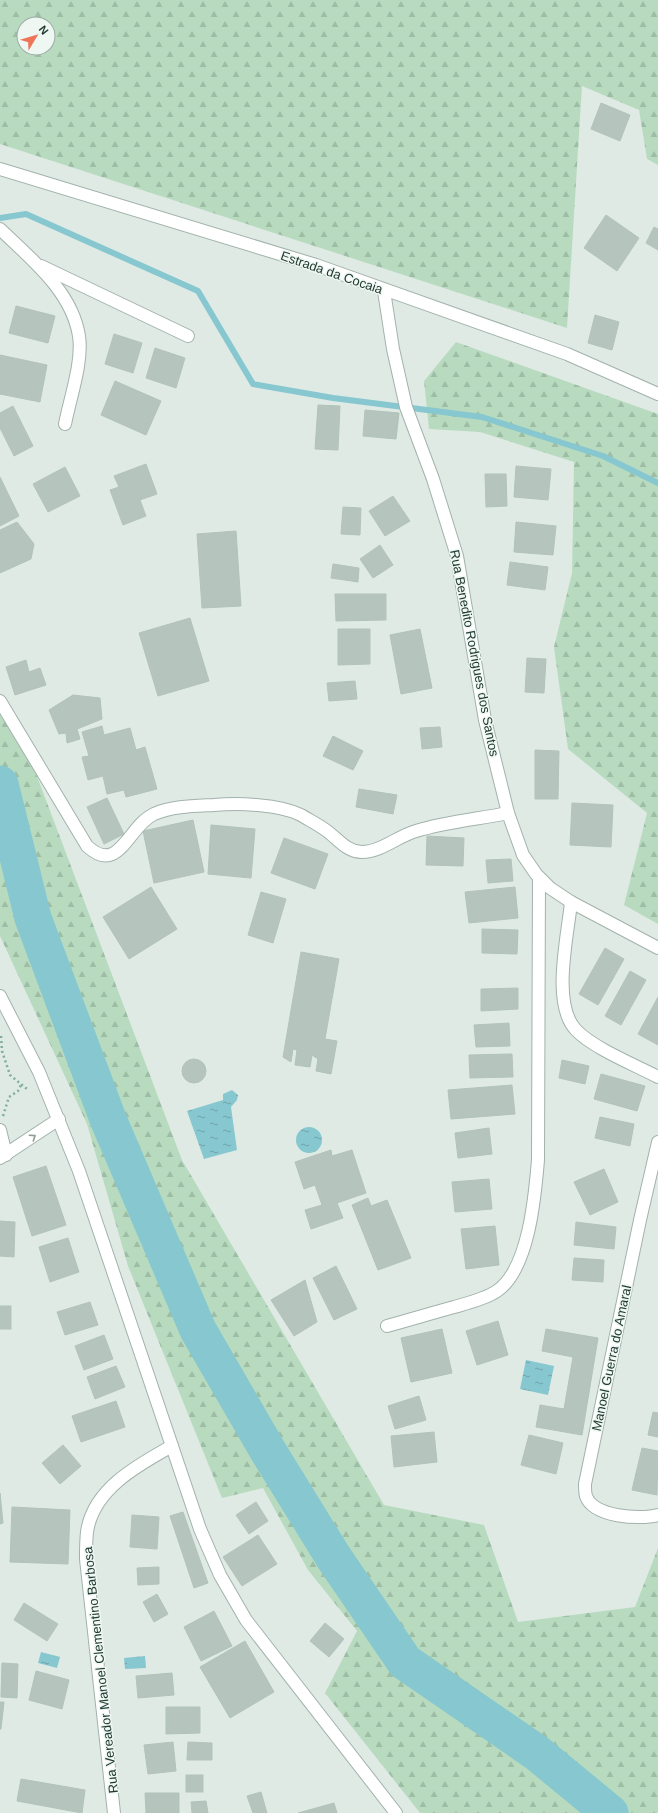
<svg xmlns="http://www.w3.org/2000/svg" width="658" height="1813" viewBox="0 0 658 1813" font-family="Helvetica,sans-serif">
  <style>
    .forest { fill: url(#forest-firs); fill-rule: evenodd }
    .water { fill: url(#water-ripples) }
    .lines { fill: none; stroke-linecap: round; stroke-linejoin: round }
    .stream { stroke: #87c7cf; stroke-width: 6 }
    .river { stroke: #87c7cf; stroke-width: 37 }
    .building { fill: #b5c5bd; stroke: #b2c3bb }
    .minor-casing { stroke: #a2b2ac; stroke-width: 14 }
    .path { stroke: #80ad9d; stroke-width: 2.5; stroke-dasharray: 2 3; stroke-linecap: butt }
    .minor { stroke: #fff; stroke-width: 12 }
    .oneway { stroke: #909c98 }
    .labels { text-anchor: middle; stroke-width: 3; stroke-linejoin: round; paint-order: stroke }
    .street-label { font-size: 13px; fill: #213a32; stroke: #eff7f3 }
  </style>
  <defs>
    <pattern id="forest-firs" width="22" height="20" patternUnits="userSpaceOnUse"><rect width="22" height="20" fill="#b8dbc0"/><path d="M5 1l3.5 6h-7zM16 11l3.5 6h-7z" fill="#9ebda5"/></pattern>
    <pattern id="water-ripples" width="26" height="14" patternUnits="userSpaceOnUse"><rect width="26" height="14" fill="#87c7cf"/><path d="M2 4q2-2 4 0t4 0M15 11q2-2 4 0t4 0" fill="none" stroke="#6ea3a9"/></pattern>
  </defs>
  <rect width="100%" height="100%" fill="#dfeae5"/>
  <g class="forest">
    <path d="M0,0H658V165L647,159L639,110L582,86L567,328L0,144ZM24,24H48V48H24Z"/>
    <path d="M456,342L658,414V924L624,905L647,813L568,749L554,647L572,573L574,462L480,432L429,429L424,381Z"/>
    <path d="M0,714L35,771L182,1160L384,1505L484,1525L518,1622L635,1607L658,1548V1813H420L325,1693L357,1631L308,1570L263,1488L222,1498L128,1266L87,1124L0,936Z"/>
  </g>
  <g class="water">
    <path d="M232,1090L238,1095L237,1100L231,1107L237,1150L204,1159L187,1111L223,1100V1094Z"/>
    <circle cx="309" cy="1140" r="13"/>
    <path d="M526,1360L554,1366L548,1395L520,1389Z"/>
    <path d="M41,1652L60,1657L57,1668L38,1663Z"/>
    <path d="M145,1656L146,1668L125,1669L124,1658Z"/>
  </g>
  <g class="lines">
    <path class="stream" d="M0,218L26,214L198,291L253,384L333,398L482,417L603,456L658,483"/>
    <path class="river" d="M0,784L33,918L108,1119L198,1330L268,1451L334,1558L405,1662L537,1753L610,1813"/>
  </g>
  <g class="building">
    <path d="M601,103L630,115L620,141L591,129Z"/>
    <path d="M606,215L639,238L617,271L584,248Z"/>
    <path d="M654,227L658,229V250L646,243Z"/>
    <path d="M16,306L55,316L48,343L9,333Z"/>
    <path d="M595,315L619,322L612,350L588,343Z"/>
    <path d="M114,334L142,343L133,373L105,364Z"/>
    <path d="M155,348L185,358L176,388L146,378Z"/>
    <path d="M0,355L47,365L40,402L0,394Z"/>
    <path d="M115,381L161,401L146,435L101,415Z"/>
    <path d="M318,405L340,406L338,450L315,449Z"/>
    <path d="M13,406L33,446L14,456L0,428V413Z"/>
    <path d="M365,410L399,413L396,439L363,436Z"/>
    <path d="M146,464L157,494L140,500L146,516L123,525L110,490L119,487L114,476Z"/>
    <path d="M516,466L551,469L548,500L514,497Z"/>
    <path d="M65,467L80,496L48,512L33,484Z"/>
    <path d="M485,474H506L507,506L486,507Z"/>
    <path d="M0,477L19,516L0,526Z"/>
    <path d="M393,496L410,521L385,536L369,511Z"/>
    <path d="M343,507L361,508L360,535L341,534Z"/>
    <path d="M17,522L34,544L31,559L0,573V530Z"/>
    <path d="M516,522L556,526L553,555L514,552Z"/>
    <path d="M236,531L241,606L202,608L197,534Z"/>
    <path d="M380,545L393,565L373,578L360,559Z"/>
    <path d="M510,562L548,567L545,590L507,585Z"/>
    <path d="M333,564L359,568L358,582L331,578Z"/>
    <path d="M335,594H386V620L336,621Z"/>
    <path d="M190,618L209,681L158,696L139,633Z"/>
    <path d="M338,629H370V664L338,665Z"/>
    <path d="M420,629L432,688L401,694L390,635Z"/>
    <path d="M527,658L546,659L544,693L525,692Z"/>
    <path d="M26,660L29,672L40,668L46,685L15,695L6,667Z"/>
    <path d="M355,681L357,699L329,701L327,683Z"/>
    <path d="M73,695L100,698L102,719L77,729L80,739L67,743L66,733L59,734L49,710Z"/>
    <path d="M102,726L104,735L130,728L136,750L145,747L157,789L126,797L124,790L107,794L103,776L88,780L82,757L89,756L82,732Z"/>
    <path d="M440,727L442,747L422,749L420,728Z"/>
    <path d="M333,736L363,751L353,770L323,756Z"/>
    <path d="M535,750L559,751L558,799H535Z"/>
    <path d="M359,789L397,795L393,814L356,807Z"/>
    <path d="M107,798L124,834L104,844L87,807Z"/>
    <path d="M572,803L613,805L611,847L570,845Z"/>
    <path d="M193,820L204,872L154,883L143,831Z"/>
    <path d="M211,825L255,829L251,878L208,874Z"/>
    <path d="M427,836L464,838L463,866L426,865Z"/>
    <path d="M284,838L328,854L315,889L271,873Z"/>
    <path d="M511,859L513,881L488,883L486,860Z"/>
    <path d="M151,887L177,929L129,959L103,917Z"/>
    <path d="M515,887L518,918L469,923L465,892Z"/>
    <path d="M261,892L286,899L273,943L248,935Z"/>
    <path d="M482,929L518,930L517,954L482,953Z"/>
    <path d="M605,948L624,959L598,1005L579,994Z"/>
    <path d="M301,952L339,959L325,1039L337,1041L331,1074L316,1071L318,1059L312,1055L310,1067L295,1065L297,1050L293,1049L291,1062L283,1057Z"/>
    <path d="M630,971L646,980L621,1025L605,1016Z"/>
    <path d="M518,988V1009L481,1011V989Z"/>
    <path d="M658,997V1045L638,1034Z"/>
    <path d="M509,1023L510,1046L476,1047L474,1025Z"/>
    <path d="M512,1054L513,1077L470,1078L469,1055Z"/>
    <circle cx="194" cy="1071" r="12"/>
    <path d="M562,1060L589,1066L585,1084L559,1078Z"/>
    <path d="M601,1074L645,1086L637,1111L594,1099Z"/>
    <path d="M512,1085L515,1114L451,1119L448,1090Z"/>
    <path d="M600,1117L634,1124L630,1146L595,1138Z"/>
    <path d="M489,1128L492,1154L458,1158L455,1133Z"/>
    <path d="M331,1150L332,1156L352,1150L366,1193L337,1203L343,1218L311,1229L305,1210L322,1205L315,1185L304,1189L295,1162Z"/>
    <path d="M46,1166L66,1225L32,1236L13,1177Z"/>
    <path d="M604,1169L618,1202L590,1215L574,1182Z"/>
    <path d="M489,1179L492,1209L455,1212L452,1182Z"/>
    <path d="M368,1198L371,1206L387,1200L411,1258L378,1270L352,1205Z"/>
    <path d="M0,1221L15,1222L14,1257L0,1256Z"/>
    <path d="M576,1222L616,1227L614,1249L574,1245Z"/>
    <path d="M495,1226L499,1265L466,1269L461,1229Z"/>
    <path d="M68,1238L79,1272L50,1282L39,1247Z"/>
    <path d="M574,1258L604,1260L603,1282L572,1280Z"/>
    <path d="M336,1266L357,1309L334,1320L313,1278Z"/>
    <path d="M305,1280L317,1322L294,1336L271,1300Z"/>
    <path d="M90,1302L98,1325L65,1335L57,1312Z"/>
    <rect x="0" y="1306" width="11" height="23"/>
    <path d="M498,1321L508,1355L477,1365L466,1331Z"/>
    <path d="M442,1329L452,1373L411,1382L401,1338Z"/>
    <path d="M546,1329L598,1338L582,1435L536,1427L540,1405L564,1409L573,1357L542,1351Z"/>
    <path d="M104,1335L113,1359L84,1370L75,1346Z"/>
    <path d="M116,1366L125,1387L95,1399L87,1377Z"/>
    <path d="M419,1396L426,1420L395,1429L388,1406Z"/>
    <path d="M116,1401L125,1427L81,1442L72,1416Z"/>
    <path d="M653,1412L658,1413V1437L648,1435Z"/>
    <path d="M434,1432L437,1462L394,1467L391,1436Z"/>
    <path d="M529,1435L563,1443L556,1474L521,1465Z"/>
    <path d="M63,1445L81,1466L60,1484L42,1463Z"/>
    <path d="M642,1448L658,1451L657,1495L632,1490Z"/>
    <path d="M0,1493L3,1523L0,1524Z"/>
    <path d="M256,1502L268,1521L249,1534L236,1515Z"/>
    <path d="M12,1507L70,1510L68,1564L10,1562Z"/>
    <path d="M183,1512L208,1583L194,1588L170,1516Z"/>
    <path d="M132,1515L159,1517L157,1549L130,1547Z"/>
    <path d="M258,1535L277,1564L242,1586L223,1557Z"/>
    <path d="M159,1567V1584L138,1585L137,1568Z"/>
    <path d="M157,1594L168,1614L154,1622L143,1602Z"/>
    <path d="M24,1603L58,1624L47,1641L14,1620Z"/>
    <path d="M214,1611L232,1646L201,1661L184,1627Z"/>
    <path d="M325,1623L344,1639L329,1657L310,1641Z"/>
    <path d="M245,1641L274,1692L230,1718L200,1667Z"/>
    <path d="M2,1663L18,1664L17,1698L1,1697Z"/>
    <path d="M36,1671L69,1680L62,1709L29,1700Z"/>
    <path d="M172,1673L174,1695L138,1698L136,1676Z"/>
    <path d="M0,1702H4L1,1729H0Z"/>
    <path d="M166,1707H200V1733L166,1734Z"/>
    <path d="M173,1742L176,1771L148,1774L144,1745Z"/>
    <path d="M188,1742L212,1743V1760H187Z"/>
    <rect x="186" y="1775" width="17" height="17"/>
    <path d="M21,1779L85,1790L82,1813L17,1801Z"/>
    <path d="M261,1792L267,1813H253L247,1796Z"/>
    <path d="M145,1793H179V1813H146Z"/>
    <path d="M206,1801L208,1813H192L191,1802Z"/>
    <path d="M334,1803L337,1813H298Z"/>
  </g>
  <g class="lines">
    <defs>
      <g id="minor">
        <path d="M0,169L316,265L567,354L658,394"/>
        <path d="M0,229C31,259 72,291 79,336C83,362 70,398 65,424"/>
        <path d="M41,266L188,336"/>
        <path d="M384,291L393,349L406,407L433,479L457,556L485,720L508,813L523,855L536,874L550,888L571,902L658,948"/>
        <path d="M0,701L87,846C119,876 128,826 154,814C173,806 194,806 214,805C238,803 279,804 301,815C309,820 319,825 327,831C338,839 347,852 362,852C381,852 398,836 416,831C445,822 478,819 508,813"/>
        <path d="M571,902C568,935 551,1004 576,1030C593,1048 635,1065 658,1077"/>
        <path d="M0,996L39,1072L79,1171L200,1529L220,1575L246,1620L396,1813"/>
        <path d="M0,1130L6,1155"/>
        <path d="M658,1142L640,1220L585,1484C585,1488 585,1493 586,1496C593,1517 640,1520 658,1515"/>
        <path d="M0,1158L59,1119"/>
        <path d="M387,1326C409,1320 432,1313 454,1307C468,1303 485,1299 497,1291C529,1269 535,1196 538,1160L539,878"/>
        <path d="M114,1813L86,1559C86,1550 86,1541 87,1532C93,1489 138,1465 172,1446"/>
      </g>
    </defs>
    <use href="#minor" class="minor-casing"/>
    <g class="path">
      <path d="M1,1036L2,1051L10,1075L27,1089"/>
      <path d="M3,1116L9,1097L18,1091L22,1083"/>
    </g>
    <use href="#minor" class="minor"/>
  </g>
  <defs><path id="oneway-chevron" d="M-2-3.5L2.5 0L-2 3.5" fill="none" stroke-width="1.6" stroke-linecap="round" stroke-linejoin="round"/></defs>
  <use class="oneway" href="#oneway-chevron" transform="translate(33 1137) rotate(-34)"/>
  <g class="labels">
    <g class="street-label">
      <text transform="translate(332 272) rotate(19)" y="5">Estrada da Cocaia</text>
      <text transform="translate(475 653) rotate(79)" y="5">Rua Benedito Rodrigues dos Santos</text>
      <text transform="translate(611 1358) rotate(-78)" y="5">Manoel Guerra do Amaral</text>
      <text transform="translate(100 1670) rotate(-96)" y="5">Rua Vereador Manoel Clementino Barbosa</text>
    </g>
  </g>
  <g transform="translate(36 36) rotate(52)"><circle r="19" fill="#eff7f3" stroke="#9daba6"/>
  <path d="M0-3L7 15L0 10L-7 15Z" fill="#ef7558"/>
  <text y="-6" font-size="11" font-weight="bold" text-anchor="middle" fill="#213a32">N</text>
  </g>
</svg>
